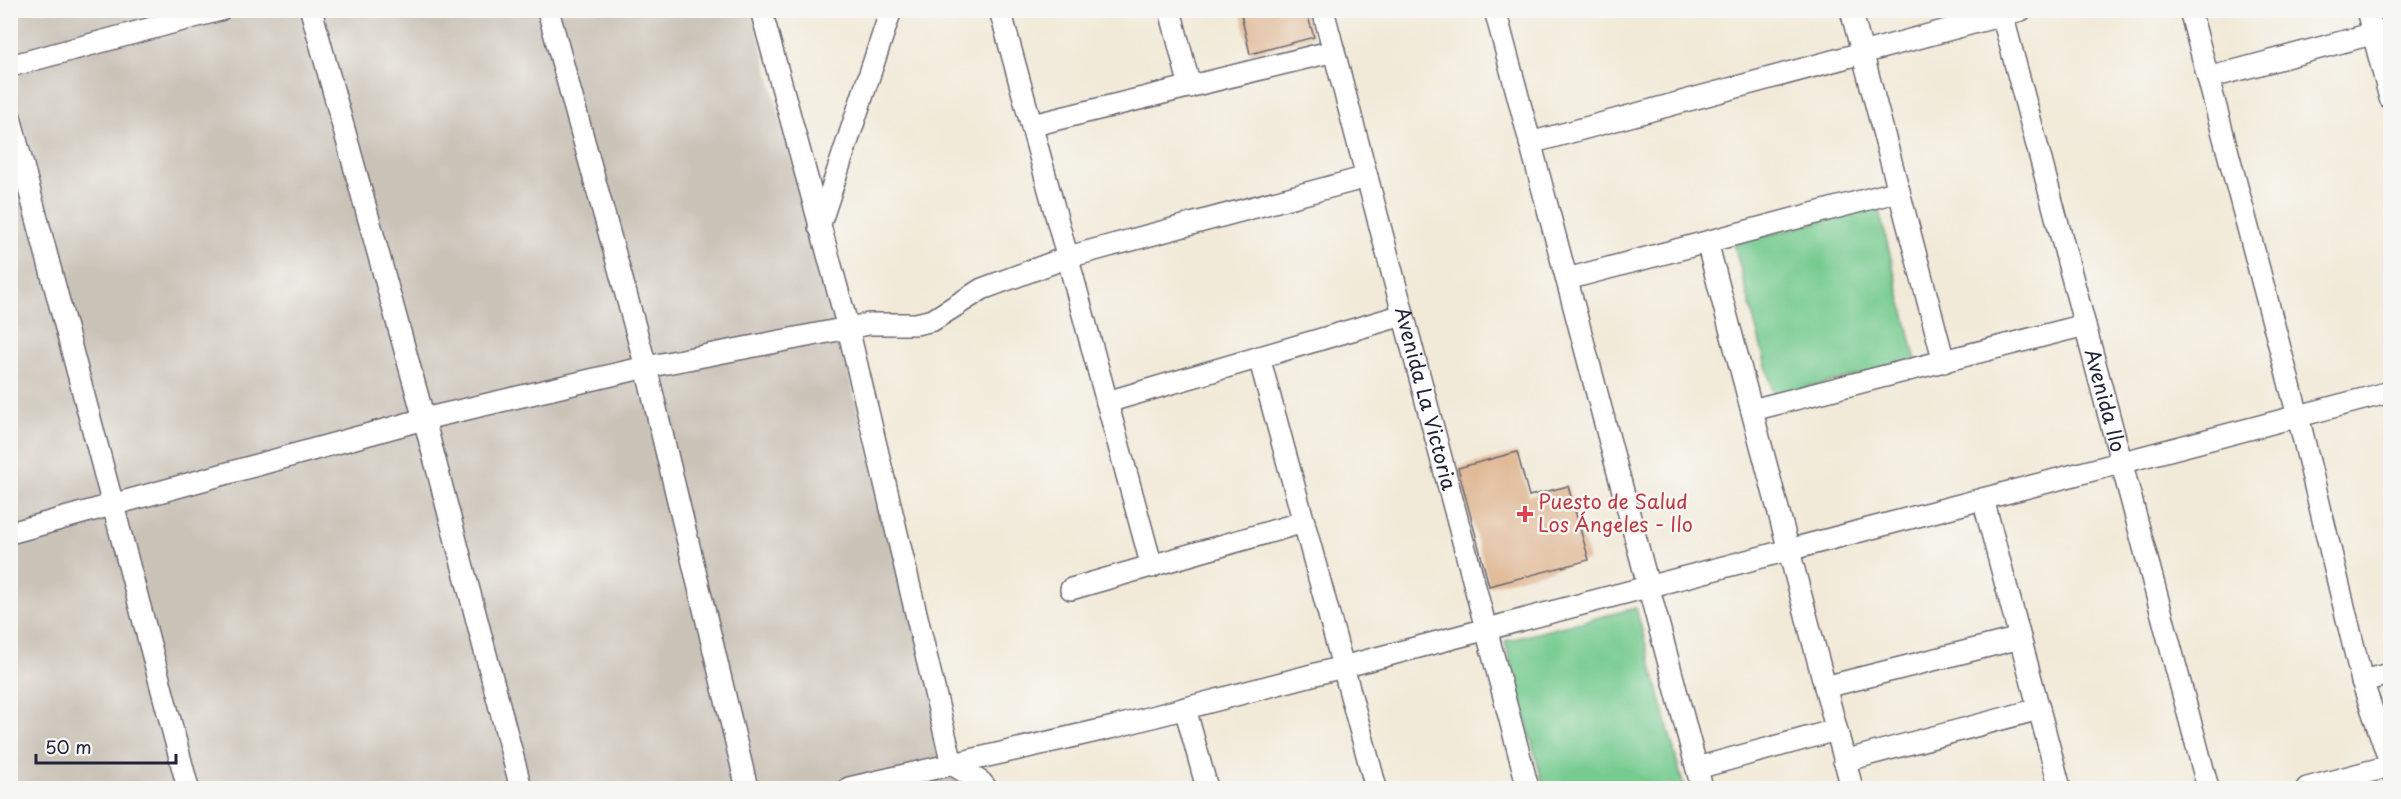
<svg xmlns="http://www.w3.org/2000/svg" width="2401" height="799" viewBox="0 0 2401 799" font-family="'Playpen Sans',sans-serif">
  <style>
    .industrial { fill: #cac3b8 }
    .green { fill: #76cb8f; stroke: #4c7665; stroke-width: 1.5 }
    .building { fill: #dfb590 }
    .lines { fill: none; stroke-linecap: round; stroke-linejoin: round }
    .minor-casing { stroke: #6b6872; stroke-width: 24 }
    .minor { stroke: #fff; stroke-width: 21 }
    .health-dot { fill: #e0444e; stroke: #f6f6f2; stroke-width: 2 }
    .labels { text-anchor: middle; stroke-width: 5; stroke-linejoin: round; paint-order: stroke }
    .street-label { font-size: 20px; fill: #22223b; stroke: #f6f6f2 }
    .health-label { font-size: 20px; fill: #be3a42; stroke: #f6f6f2; text-anchor: start }
  </style>
  <rect width="100%" height="100%" fill="#f6f6f2"/>
  <filter id="ink" filterUnits="userSpaceOnUse"><feTurbulence type="fractalNoise" baseFrequency=".0167" numOctaves="2"/><feDisplacementMap in="SourceGraphic" scale="12" xChannelSelector="R" yChannelSelector="G"/><feConvolveMatrix kernelMatrix="1 2 1 2 8 2 1 2 1" color-interpolation-filters="sRGB"/></filter>
  <filter id="wash" filterUnits="userSpaceOnUse"><feTurbulence type="fractalNoise" baseFrequency=".008" numOctaves="4" result="noise"/><feDisplacementMap in="SourceGraphic" scale="24" xChannelSelector="R" yChannelSelector="G"/><feGaussianBlur stdDeviation="1.35" result="paint"/><feColorMatrix in="noise" values="0 0 0 0 0 0 0 0 0 0 0 0 0 0 0 0 0 1.4 0 .05"/><feComposite in="paint" operator="in"/></filter>
  <g filter="url(#wash)">
    <rect width="100%" height="100%" fill="#f2ead8"/>
    <path class="industrial" d="M10,11H752L959,788H11Z"/>
    <g class="green">
      <path d="M1878,206L1916,361L1774,396L1734,244Z"/>
      <path d="M1636,608L1684,788H1544L1505,641Z"/>
    </g>
    <g id="blocks">
      <g class="building">
        <path d="M1240,10H1306L1314,37L1250,54Z"/>
        <path d="M1517,452L1529,496L1568,486L1589,560L1489,586L1458,468Z"/>
      </g>
    </g>
  </g>
  <g filter="url(#ink)">
    <use href="#blocks" fill-opacity="0" stroke="#6b6872" stroke-width="1.5"/>
    <g class="lines">
      <defs>
        <g id="minor">
          <path d="M311,10L424,419L521,788"/>
          <path d="M548,10L646,367L747,788"/>
          <path d="M761,10L848,328L952,764L981,782L986,788"/>
          <path d="M1000,10L1152,567"/>
          <path d="M1170,10L1190,87"/>
          <path id="s1" d="M1323,10L1528,788"/>
          <path d="M1495,10L1702,788"/>
          <path d="M1851,10L1944,362"/>
          <path id="s2" d="M2001,10L2208,788"/>
          <path d="M2190,10L2298,416L2362,681L2390,762"/>
          <path d="M2367,10L2390,98"/>
          <path d="M10,66L220,10"/>
          <path d="M2208,78L2390,29"/>
          <path d="M10,117L188,788"/>
          <path d="M1033,125L1334,51"/>
          <path d="M1530,143L2021,10"/>
          <path d="M819,227L891,10"/>
          <path d="M1707,242L1852,788"/>
          <path d="M1567,279L1899,191"/>
          <path d="M1259,357L1376,788"/>
          <path d="M1107,402L1403,315"/>
          <path d="M1752,410L2085,325"/>
          <path d="M1983,499L2060,788"/>
          <path d="M10,533L424,419L646,367L869,324H916L933,320L982,289L1068,257L1367,177"/>
          <path d="M1071,589L1304,522"/>
          <path d="M2362,681L2390,674"/>
          <path d="M1825,687L2020,638"/>
          <path d="M1185,708L1207,788"/>
          <path d="M1844,761L2039,709"/>
          <path d="M1697,768L1836,730"/>
          <path d="M849,788L1114,727L2390,392"/>
          <path d="M2307,788L2390,766"/>
        </g>
      </defs>
      <use href="#minor" class="minor-casing"/>
      <use href="#minor" class="minor"/>
    </g>
  </g>
  <path class="health-dot" d="M1522 505h6v6h6v6h-6v6h-6v-6h-6v-6h6z"/>
  <g class="labels">
    <g class="street-label">
      <text dy="7" stroke="none"><textPath href="#s2" startOffset="404">Avenida Ilo</textPath></text>
      <text dy="7" stroke="none"><textPath href="#s1" startOffset="402">Avenida La Victoria</textPath></text>
    </g>
    <g class="health-label">
      <text x="1538" y="509">Puesto de Salud<tspan x="1538" dy="23">Los Ángeles - Ilo</tspan></text>
    </g>
  </g>
  <rect width="2401" height="799" fill="none" stroke="#f6f6f2" stroke-width="36"/>
  <path d="M36 754v9h140v-9" fill="none" stroke="#22223b" stroke-width="3"/>
  <text x="45" y="754" font-size="18" fill="#22223b" stroke="#f6f6f2" stroke-width="4.5" paint-order="stroke">50 m</text>
</svg>
